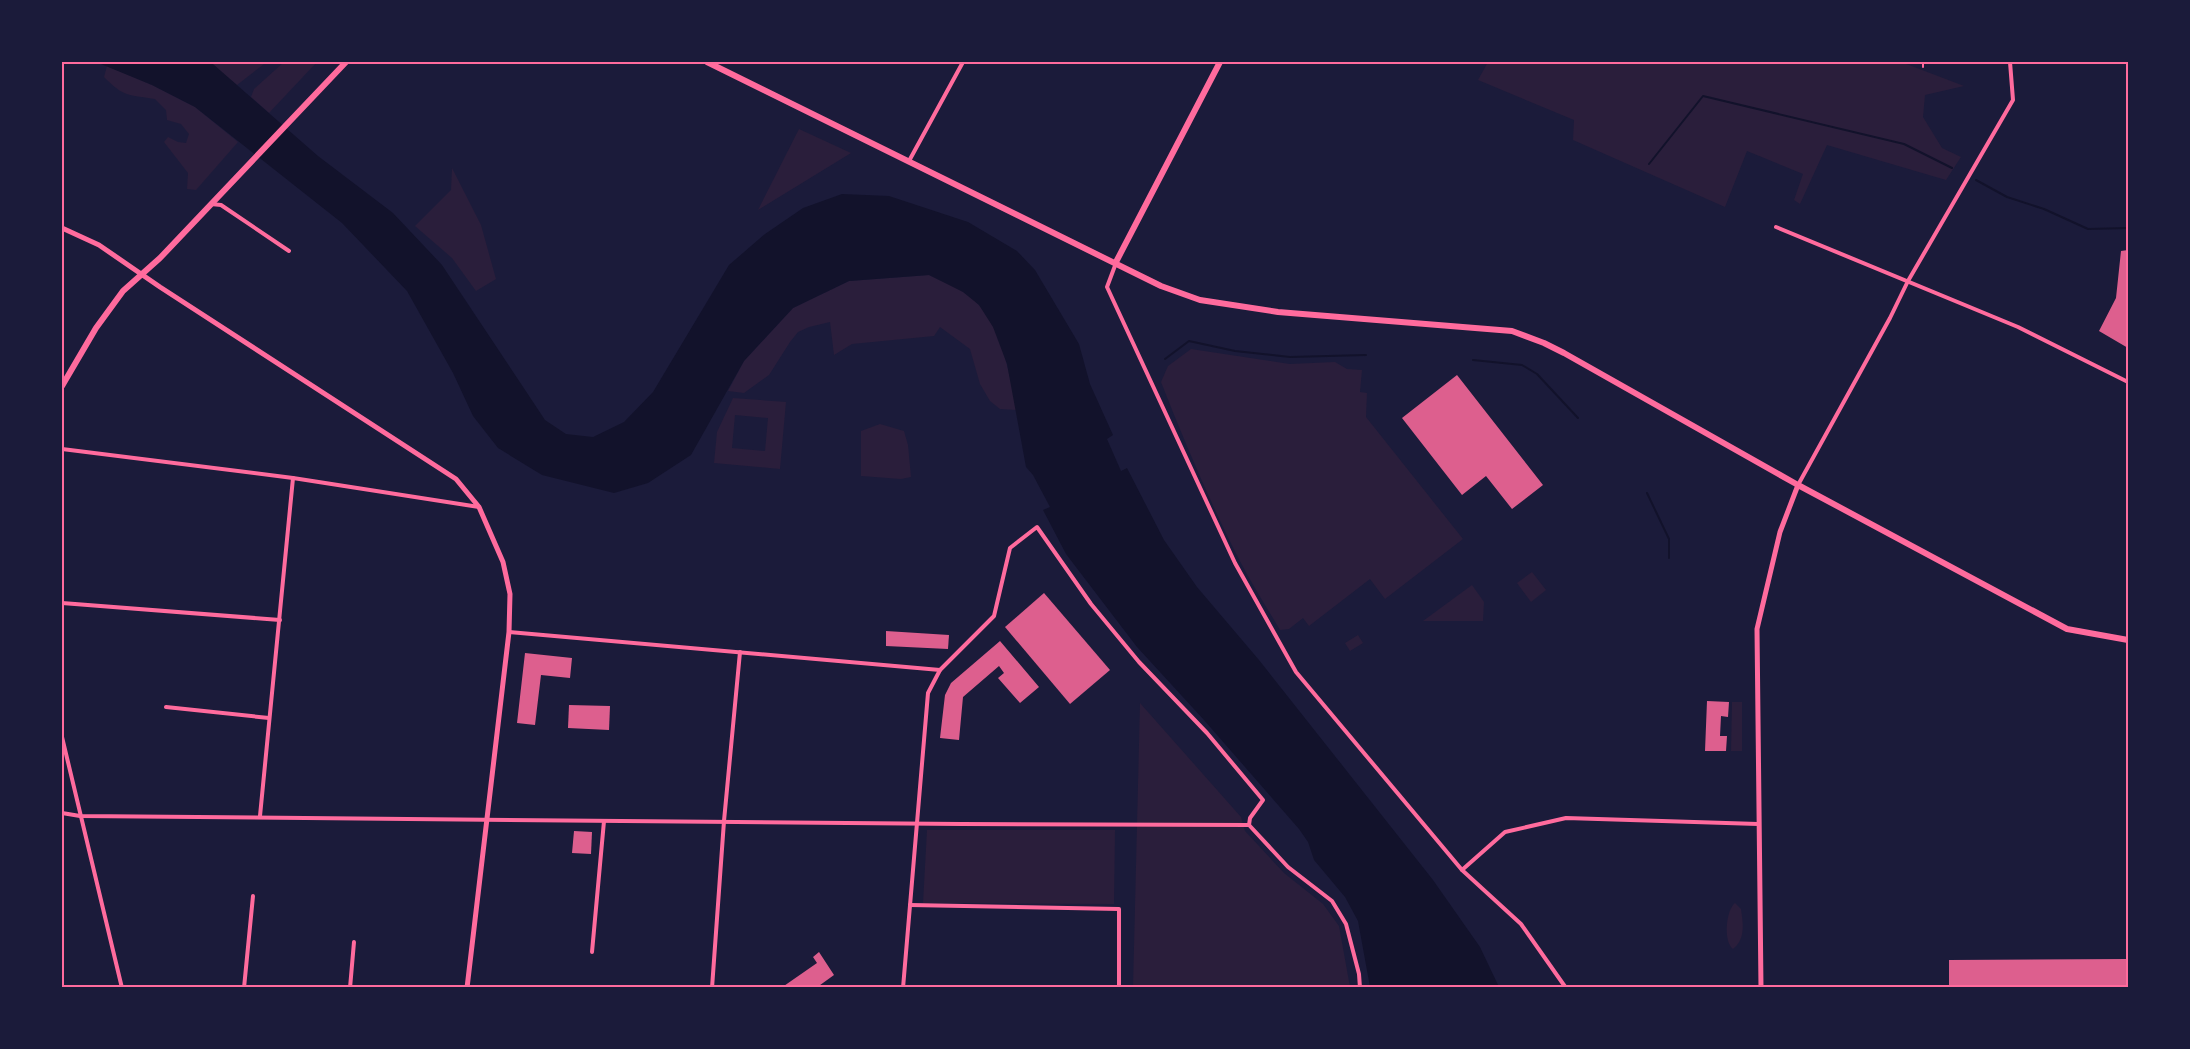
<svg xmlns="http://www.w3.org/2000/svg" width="2190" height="1049" viewBox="0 0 2190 1049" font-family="'Open Sans',sans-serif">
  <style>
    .green { fill: #2a1e3b; fill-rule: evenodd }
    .water { fill: #12122b }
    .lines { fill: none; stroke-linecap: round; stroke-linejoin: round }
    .stream { stroke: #12122b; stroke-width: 2 }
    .building { fill: #dd5f8e }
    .service { stroke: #ff6b9d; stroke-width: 2 }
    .minor { stroke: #ff6b9d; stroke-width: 4 }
    .tertiary { stroke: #ff6b9d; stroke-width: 5 }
    .secondary { stroke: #ff6b9d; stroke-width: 6 }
    .neatline { fill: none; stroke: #ff6b9d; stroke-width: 2 }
  </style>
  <rect width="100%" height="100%" fill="#1b1b3a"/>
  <g class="green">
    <path d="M208,62H265L264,64L237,85Z"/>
    <path d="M284,62H317L269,113L251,97L254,89Z"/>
    <path d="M1488,62H1901L1964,86L1925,95L1923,117L1942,148L1961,157L1946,180L1827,145L1800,204L1794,200L1803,174L1747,151L1725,207L1573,140L1574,120L1478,80Z"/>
    <path d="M107,66L152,85L195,107L238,142L196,190L187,189L188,173L164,142L168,137L178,142L186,143L189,134L181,124L167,120L166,110L155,99C127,94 125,98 104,77Z"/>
    <path d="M799,129L851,153L758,210Z"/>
    <path d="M452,168L481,225L496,279L476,291L452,258L415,226L451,190Z"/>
    <path d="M929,275C946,283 965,290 978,304C1002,329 1010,377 1017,410L1000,409L990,401L980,384L970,349L940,327L934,336L852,344L834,355L830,322L809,327L798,332L790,342L769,375L744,393L728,391L744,361L793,308L849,281Z"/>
    <path d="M1191,349L1290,364L1335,362L1347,369L1362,370L1360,392L1367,393L1366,417L1463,539L1385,599L1370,579L1309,626L1303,618L1289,629L1280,630C1267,608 1253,586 1241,563C1211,505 1185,443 1161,382L1168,366Z"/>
    <path d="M733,398L786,402L780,469L714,463L717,432ZM735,415L768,418L765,451L732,448Z"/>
    <path d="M880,424L904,431L908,445L911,477L901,479L861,476V431Z"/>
    <path d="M1532,572L1546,590L1531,602L1517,583Z"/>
    <path d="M1472,585L1484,602L1483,621H1423Z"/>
    <path d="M1358,635L1363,643L1350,651L1345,643Z"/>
    <path d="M1732,702H1742V751H1731Z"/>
    <path d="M1140,703L1241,817L1245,831L1284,873L1323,904L1339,926L1350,987L1133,988Z"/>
    <path d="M927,830H1115L1114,904L923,903Z"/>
    <path d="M1735,903L1741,909C1743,923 1746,939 1733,949C1723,941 1726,910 1735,903Z"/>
  </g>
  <path class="water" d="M96,62H208L213,64L318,156L393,213L442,265L545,420L566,434L593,437L624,422L653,392L729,265L765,234L803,208L842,194L889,196L968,222L1017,251L1035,270L1079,344L1090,384L1113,435L1107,439L1121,471L1127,468L1164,540L1197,587L1259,660L1433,880L1480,947L1499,987H1370L1358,921L1345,897L1314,860L1308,842L1299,829L1204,720L1137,647L1066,554L1043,510L1050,507L1033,475L1026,467L1007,364L993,327L979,305L963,292L929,275L849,281L793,308L744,361L691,455L648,483L614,493L542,475L498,448L473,416L453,373L407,291L342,223L195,107L152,85Z"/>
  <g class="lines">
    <g class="stream">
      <path d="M1649,164L1703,96L1904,144L1952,168"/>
      <path d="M1976,180L2007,197L2044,209L2088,229L2128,228"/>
      <path d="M1165,359L1189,341L1235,351L1290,357L1366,355"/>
      <path d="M1473,360L1522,365L1537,374L1578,418"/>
      <path d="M1647,493L1669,539V558"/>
    </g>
  </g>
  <g class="building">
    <path d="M2128,250V348L2099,331L2116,298L2121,251Z"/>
    <path d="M1457,375L1543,485L1512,509L1486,476L1462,495L1402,418Z"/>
    <path d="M1044,593L1110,670L1070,704L1005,627Z"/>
    <path d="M886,631L949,635L948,649L886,646Z"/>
    <path d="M1000,641L1039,687L1020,703L998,678L1004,673L999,666L963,697L959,740L940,738L945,695L951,683Z"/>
    <path d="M525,653L572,658L570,678L541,675L535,725L517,723Z"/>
    <path d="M1707,701L1729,702L1728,717L1721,716L1720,736H1727L1726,751H1705Z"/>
    <path d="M569,705L610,706L609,730L568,728Z"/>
    <path d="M574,831L592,832L591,854L572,853Z"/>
    <path d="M819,952L834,975L816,988H781L817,963L813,957Z"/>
    <path d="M2128,959V988H1949V960Z"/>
  </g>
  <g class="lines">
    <path class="service" d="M1923,62V67"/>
    <g class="minor">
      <path d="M909,161L963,62"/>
      <path d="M211,204L221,205L289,251"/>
      <path d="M1776,227L2018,327L2128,382"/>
      <path d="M1116,263L1107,287L1235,563L1296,672L1462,870L1521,924L1566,988"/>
      <path d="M62,449L293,478L479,507"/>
      <path d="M1798,485L1890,318L1908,281L2013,100L2010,62"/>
      <path d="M62,603L280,620"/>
      <path d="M509,632L940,670"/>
      <path d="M166,707L269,718"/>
      <path d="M62,737L122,988"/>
      <path d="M62,813L80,816L961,824L1249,825"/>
      <path d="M260,816L293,478"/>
      <path d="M1249,825L1288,867L1332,901L1346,924L1359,974L1360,988"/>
      <path d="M1462,870L1505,832L1566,818L1758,824"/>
      <path d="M910,905L1119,909V988"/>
      <path d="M592,952L604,821"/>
      <path d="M244,988L253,896"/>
      <path d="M350,988L354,942"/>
      <path d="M712,988L724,821L740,652"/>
      <path d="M903,988L928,693L940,670L994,616L1010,548L1037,527L1091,604L1139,662L1207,733L1263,800L1250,818L1249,825"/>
    </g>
    <g class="tertiary">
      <path d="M62,228L99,245L160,287L456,479L479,507L503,562L510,594L509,632L467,988"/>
      <path d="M1761,988L1757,629L1780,532L1798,485"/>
    </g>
    <g class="secondary">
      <path d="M707,62L1161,286L1200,300L1278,312L1512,331L1544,343L1564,353L1798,485L2067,629L2128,640"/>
      <path d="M1116,262L1220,62"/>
      <path d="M62,386L96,328L123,291L160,258L346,62"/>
    </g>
  </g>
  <rect width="2190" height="1049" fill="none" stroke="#1b1b3a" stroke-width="126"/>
  <rect x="63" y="63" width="2064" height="923" class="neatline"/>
</svg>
